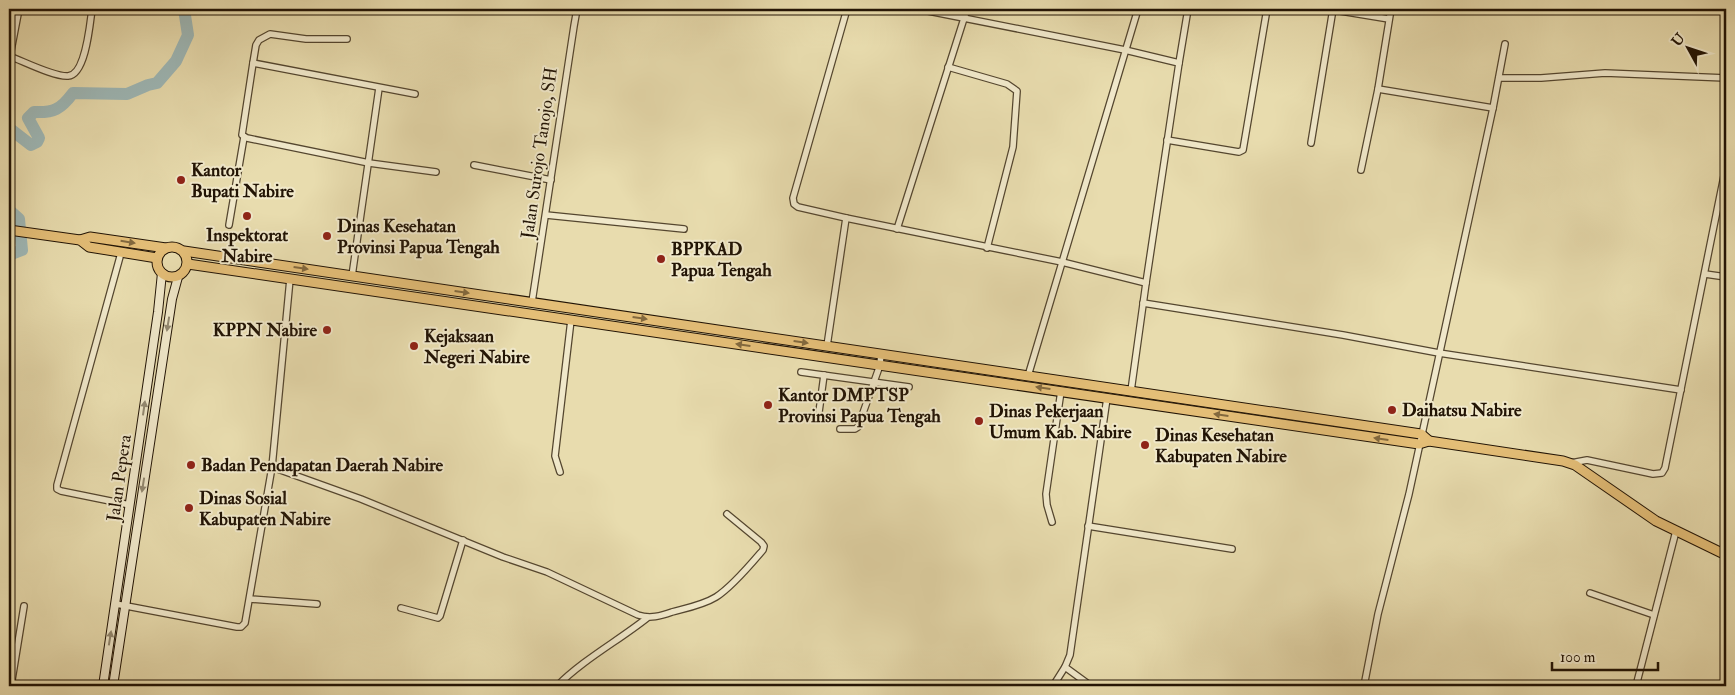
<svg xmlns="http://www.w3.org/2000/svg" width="1735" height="695" viewBox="0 0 1735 695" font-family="'IM FELL Double Pica',serif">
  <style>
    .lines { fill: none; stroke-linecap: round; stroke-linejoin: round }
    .river { stroke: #9eb8b7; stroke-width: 12 }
    .street-casing { stroke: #54462f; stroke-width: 8 }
    .secondary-casing { stroke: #221405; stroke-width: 10 }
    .primary-casing { stroke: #221405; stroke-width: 11 }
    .street { stroke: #f0e8ca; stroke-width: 5.5 }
    .secondary { stroke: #f0e8ca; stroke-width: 8 }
    .primary { stroke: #e4be77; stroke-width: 9 }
    .oneway { fill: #83693e }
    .oneway2 { fill: #938971 }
    .poi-dot { fill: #8f2418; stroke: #f0e8ca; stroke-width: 2 }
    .labels { text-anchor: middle; stroke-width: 4; stroke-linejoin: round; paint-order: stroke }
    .street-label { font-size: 18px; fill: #221405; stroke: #f0e8ca }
    .poi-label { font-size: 18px; font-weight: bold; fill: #221405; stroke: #f0e8ca; text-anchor: start }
  </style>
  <rect width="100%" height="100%" fill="#e8dcae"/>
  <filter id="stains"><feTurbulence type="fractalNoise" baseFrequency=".004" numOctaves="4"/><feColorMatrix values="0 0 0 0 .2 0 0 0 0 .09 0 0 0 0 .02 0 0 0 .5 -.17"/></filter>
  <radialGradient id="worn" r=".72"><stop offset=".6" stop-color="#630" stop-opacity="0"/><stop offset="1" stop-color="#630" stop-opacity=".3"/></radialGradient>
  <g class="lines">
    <g class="river">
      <path d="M9,128L31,145L37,142L39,138L28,118L34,112C54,113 61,109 73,93L127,94L148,85L157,83L176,61L188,35L184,9"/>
      <path d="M9,210L19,219L22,250L9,255"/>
    </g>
    <defs>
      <g id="street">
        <path d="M918,9L1125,50L1179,63L1146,283L1131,391"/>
        <path d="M1328,9L1389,19"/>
        <path d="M347,39H306L270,34L259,40L256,45L253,63L242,135L247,138L369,163L436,172"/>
        <path d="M9,56C23,61 54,77 68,76C86,75 90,23 92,9"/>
        <path d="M10,56L19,9"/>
        <path d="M253,63L415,94"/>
        <path d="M1179,63L1188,9"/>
        <path d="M948,67L1007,84L1017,91L1013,147L987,248"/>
        <path d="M1499,78H1541L1605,73L1726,78"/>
        <path d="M1378,89L1493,108"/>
        <path d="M1167,140L1239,152L1243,150L1267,9"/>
        <path d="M1311,143L1333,9"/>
        <path d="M474,165L551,180"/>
        <path d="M1361,170L1378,89L1391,9"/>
        <path d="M546,215L684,229"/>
        <path d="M846,218L1062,262L1146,283"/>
        <path d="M229,225L244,137"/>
        <path d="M897,229L967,9"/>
        <path d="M121,253L57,485V489L61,491L130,505"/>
        <path d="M1705,274L1726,277"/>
        <path d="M352,276L379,88"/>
        <path d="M532,302L574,26L577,9"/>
        <path d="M1143,303L1343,335L1439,353L1681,390"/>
        <path d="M827,346L846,218L798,207L794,204L793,198L847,9"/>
        <path d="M801,372L909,387"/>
        <path d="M1028,376L1138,9"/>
        <path d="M819,412L824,375"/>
        <path d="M840,429H855L858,427L880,365L881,354"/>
        <path d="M1571,463L1587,460L1653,474L1662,473L1665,468L1726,166"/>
        <path d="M272,467L361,499L503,557L547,572L638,615C650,619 661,616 672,612C687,608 703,605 716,597C732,587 751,564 763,550L764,546L761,542L727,514"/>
        <path d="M560,472L555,456L571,320"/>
        <path d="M1052,522L1047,505L1046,494L1061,391"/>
        <path d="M1088,526L1232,549"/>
        <path d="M1590,593L1654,615"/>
        <path d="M250,599L317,604"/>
        <path d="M116,604L237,627H241L245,623L272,467L290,279"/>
        <path d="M401,608L438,618L440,616L463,540"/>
        <path d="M1065,667L1091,686"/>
        <path d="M11,686L24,606"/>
        <path d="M557,686C584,659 618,641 647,618"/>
        <path d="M1053,686L1065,667L1070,655L1107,398"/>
        <path d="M1364,686L1378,614L1409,494L1493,108L1505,44"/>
        <path d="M1636,686L1676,531"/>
      </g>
      <g id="secondary">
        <path d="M103,686L158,312L162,273"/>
        <path d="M113,686L172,299L178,277"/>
      </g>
      <g id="primary">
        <path d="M9,230L80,240L89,247L157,258"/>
        <path d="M80,240L90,237L166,248"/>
        <circle cx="172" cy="262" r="15"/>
        <path d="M184,251L1421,434L1429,441"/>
        <path d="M188,264L1419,444L1429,441L1563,461L1575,465L1656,521L1726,555"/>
      </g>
    </defs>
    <use href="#street" class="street-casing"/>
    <use href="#secondary" class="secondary-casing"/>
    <use href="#primary" class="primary-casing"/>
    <use href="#street" class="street"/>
    <use href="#secondary" class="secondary"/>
    <use href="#primary" class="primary"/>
  </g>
  <defs><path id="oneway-solid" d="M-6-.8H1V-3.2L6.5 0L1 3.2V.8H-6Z" transform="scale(1.25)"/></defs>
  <g class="oneway">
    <use href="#oneway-solid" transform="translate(128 242) rotate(9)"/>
    <use href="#oneway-solid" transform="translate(301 268) rotate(8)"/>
    <use href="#oneway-solid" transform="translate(462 292) rotate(8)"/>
    <use href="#oneway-solid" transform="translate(640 318) rotate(8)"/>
    <use href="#oneway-solid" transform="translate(801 342) rotate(8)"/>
    <use href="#oneway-solid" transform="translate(743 345) rotate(-172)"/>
    <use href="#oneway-solid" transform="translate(1043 388) rotate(-172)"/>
    <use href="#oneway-solid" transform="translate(1221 415) rotate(-172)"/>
    <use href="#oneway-solid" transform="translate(1381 439) rotate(-172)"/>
  </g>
  <g class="oneway2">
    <use href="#oneway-solid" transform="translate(168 324) rotate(99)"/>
    <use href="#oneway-solid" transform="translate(144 408) rotate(-82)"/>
    <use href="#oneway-solid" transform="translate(143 485) rotate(99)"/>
    <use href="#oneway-solid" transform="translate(110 638) rotate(-81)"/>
  </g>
  <g class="poi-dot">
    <circle cx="181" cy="180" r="5"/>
    <circle cx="247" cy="216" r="5"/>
    <circle cx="327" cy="236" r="5"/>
    <circle cx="661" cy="259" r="5"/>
    <circle cx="327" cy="330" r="5"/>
    <circle cx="414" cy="346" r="5"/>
    <circle cx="768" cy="405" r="5"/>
    <circle cx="1392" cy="410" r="5"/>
    <circle cx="979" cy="421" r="5"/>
    <circle cx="1145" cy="445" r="5"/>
    <circle cx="191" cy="465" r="5"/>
    <circle cx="189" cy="508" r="5"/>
  </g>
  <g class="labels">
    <g class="street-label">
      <text transform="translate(539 153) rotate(-82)" y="6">Jalan Surojo Tanojo, SH</text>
      <text transform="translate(119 478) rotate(-82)" y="6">Jalan Pepera</text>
    </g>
    <g class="poi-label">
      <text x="191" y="176">Kantor<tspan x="191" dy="21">Bupati Nabire</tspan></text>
      <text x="337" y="232">Dinas Kesehatan<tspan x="337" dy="21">Provinsi Papua Tengah</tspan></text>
      <text x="247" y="241" text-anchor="middle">Inspektorat<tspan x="247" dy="21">Nabire</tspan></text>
      <text x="671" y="255">BPPKAD<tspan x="671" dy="21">Papua Tengah</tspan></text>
      <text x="317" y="336" text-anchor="end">KPPN Nabire</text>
      <text x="424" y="342">Kejaksaan<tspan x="424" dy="21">Negeri Nabire</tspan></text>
      <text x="778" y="401">Kantor DMPTSP<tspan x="778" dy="21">Provinsi Papua Tengah</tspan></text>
      <text x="1402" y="416">Daihatsu Nabire</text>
      <text x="989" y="417">Dinas Pekerjaan<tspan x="989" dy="21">Umum Kab. Nabire</tspan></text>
      <text x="1155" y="441">Dinas Kesehatan<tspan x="1155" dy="21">Kabupaten Nabire</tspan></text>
      <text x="201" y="471">Badan Pendapatan Daerah Nabire</text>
      <text x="199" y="504">Dinas Sosial<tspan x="199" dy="21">Kabupaten Nabire</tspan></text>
    </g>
  </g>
  <rect width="1735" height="695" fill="none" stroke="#e8dcae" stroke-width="30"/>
  <rect x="10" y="10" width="1715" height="675" fill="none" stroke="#221405" stroke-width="2.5"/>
  <rect x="15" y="15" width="1705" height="665" fill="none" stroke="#221405"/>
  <g transform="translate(1688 48) rotate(310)" stroke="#f0e8ca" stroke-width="4" paint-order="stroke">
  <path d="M0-4L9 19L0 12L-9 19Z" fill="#221405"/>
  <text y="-8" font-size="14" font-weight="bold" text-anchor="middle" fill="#221405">U</text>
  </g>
  <path d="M1552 662v8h106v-8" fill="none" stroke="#221405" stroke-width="2.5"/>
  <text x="1560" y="662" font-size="15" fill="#221405" stroke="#f0e8ca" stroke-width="4" paint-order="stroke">100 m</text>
  <rect width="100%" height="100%" filter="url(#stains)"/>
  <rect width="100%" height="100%" fill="url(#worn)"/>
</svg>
